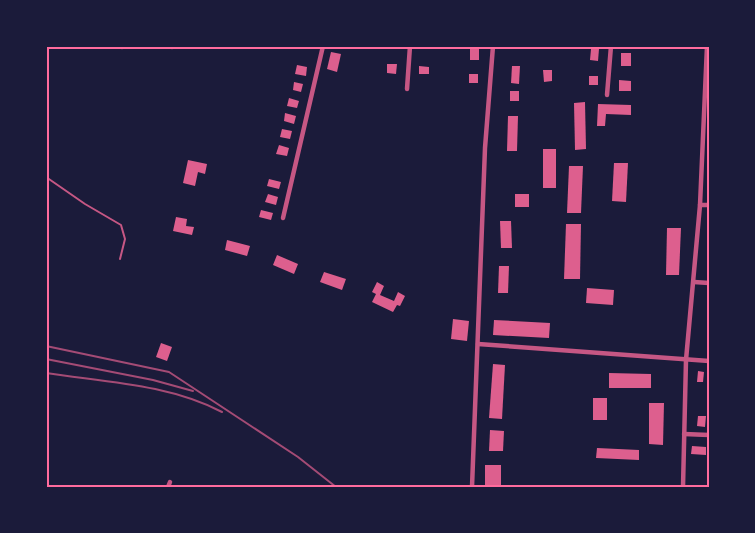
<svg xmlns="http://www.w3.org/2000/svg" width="755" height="533" viewBox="0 0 755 533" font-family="Raleway,sans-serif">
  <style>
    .building { fill: #dd5f8e }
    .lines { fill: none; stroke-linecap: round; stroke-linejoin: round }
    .service { stroke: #c65784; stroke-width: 2 }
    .minor { stroke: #c65784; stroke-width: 4.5 }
    .rail { stroke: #a44b75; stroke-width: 2 }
    .neatline { fill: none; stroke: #ff6b9d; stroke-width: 2 }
  </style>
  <rect width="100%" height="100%" fill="#1b1b3a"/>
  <g class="building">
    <rect x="470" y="46" width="9" height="14"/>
    <path d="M591,49H599L598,61L590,60Z"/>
    <path d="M331,52L341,54L337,72L327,69Z"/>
    <rect x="621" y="53" width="10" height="13"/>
    <path d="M387,64H397L396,74L387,73Z"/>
    <path d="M297,65L307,67L306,76L295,74Z"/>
    <path d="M419,66L429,67V74H419Z"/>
    <path d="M512,66H520L519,84L511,83Z"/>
    <path d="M543,70H552V81L544,82Z"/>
    <rect x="469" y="74" width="9" height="9"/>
    <rect x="589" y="76" width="9" height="9"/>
    <path d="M619,80L631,81V91H619Z"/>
    <path d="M294,82L303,84L301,92L293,90Z"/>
    <rect x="510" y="91" width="9" height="10"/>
    <path d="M289,98L299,101L297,108L287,106Z"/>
    <path d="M585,102L586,149L575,150L574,103Z"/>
    <path d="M598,104L631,105V115L606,114L605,126H597Z"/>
    <path d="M285,113L296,116L294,124L284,121Z"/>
    <path d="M508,116H518L517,151H507Z"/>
    <path d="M282,129L292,131L290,139L280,137Z"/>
    <path d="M279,145L289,148L287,156L276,154Z"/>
    <rect x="543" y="149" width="13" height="39"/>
    <path d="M188,160L207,164L205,174L198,172L195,186L183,183Z"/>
    <path d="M614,163H628L626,202L612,201Z"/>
    <path d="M569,166H583L581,213H567Z"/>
    <path d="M269,179L281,182L279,189L267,186Z"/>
    <path d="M268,194L278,197L276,205L265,202Z"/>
    <rect x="515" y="194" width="14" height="13"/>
    <path d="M261,210L273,213L271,220L259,217Z"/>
    <path d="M176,217L187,219L186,226L194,227L192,235L173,231Z"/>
    <path d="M500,221H511L512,248H501Z"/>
    <path d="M566,224H581L580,279H564Z"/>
    <path d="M667,228H681L679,275H666Z"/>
    <path d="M227,240L250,246L247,256L225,250Z"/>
    <path d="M277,255L298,264L294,274L273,265Z"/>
    <path d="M499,266H509L508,293H498Z"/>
    <path d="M324,272L346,279L342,290L320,282Z"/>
    <path d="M377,282L384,286L380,295L394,301L398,292L405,296L400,306L397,305L393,312L372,302L376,294L372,292Z"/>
    <path d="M587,288L614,290L613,305L586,303Z"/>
    <path d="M453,319L469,321L467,341L451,339Z"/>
    <path d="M494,320L550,323L549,338L493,335Z"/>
    <path d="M161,343L172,347L167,361L156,357Z"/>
    <path d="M493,364L505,365L502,419L489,418Z"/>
    <path d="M698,371L704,372L703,382H697Z"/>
    <path d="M609,373L651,374V388H609Z"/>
    <rect x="593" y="398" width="14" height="22"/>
    <path d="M649,403H664L663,445L649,444Z"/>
    <path d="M698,416H706L705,427L697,426Z"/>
    <path d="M490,430L504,431L503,451H489Z"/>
    <path d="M692,446L706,447V455L691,454Z"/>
    <path d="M597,448L639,450V460L596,458Z"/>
    <rect x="485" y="465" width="16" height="22"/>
  </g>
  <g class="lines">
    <path class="service" d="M46,177L85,204L121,225L125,239L120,259"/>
    <g class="minor">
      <path d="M122,47V46"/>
      <path d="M172,47V46"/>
      <path d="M407,89L410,46"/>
      <path d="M607,95L611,46"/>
      <path d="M700,205H709"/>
      <path d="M283,218L323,46"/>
      <path d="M694,282L709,283"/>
      <path d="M478,344L709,361"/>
      <path d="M684,434L709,435"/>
      <path d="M168,487L170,482"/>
      <path d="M472,487L485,148L493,46"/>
      <path d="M683,487L686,360L700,205L707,46"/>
    </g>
    <g class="rail">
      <path d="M46,346L169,372L298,457L336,487"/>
      <path d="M46,359L153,380L193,391"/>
      <path d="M46,373C105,382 168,384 222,412"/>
    </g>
  </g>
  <rect width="755" height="533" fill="none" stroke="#1b1b3a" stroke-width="95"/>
  <rect x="48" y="48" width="660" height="438" class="neatline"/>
</svg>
